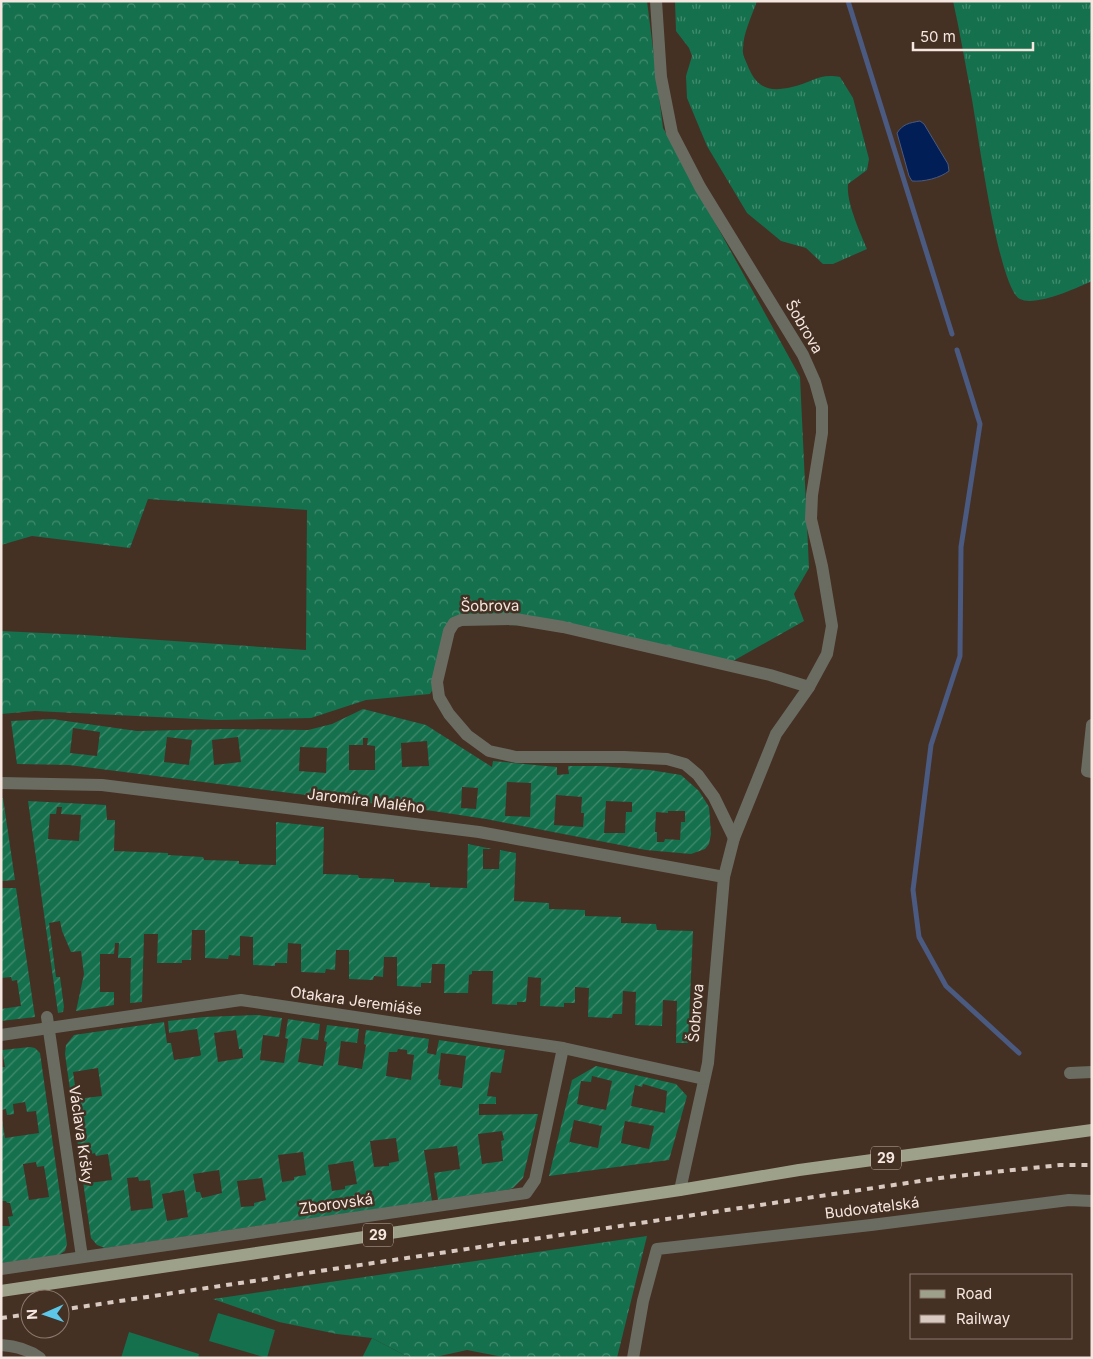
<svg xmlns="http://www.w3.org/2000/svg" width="1093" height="1359" viewBox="0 0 1093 1359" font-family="Inter,sans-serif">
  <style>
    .grass { fill: url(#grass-tufts) }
    .forest { fill: url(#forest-crowns) }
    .garden { fill: url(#garden-furrows); fill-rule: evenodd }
    .pitch { fill: #15704e }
    .water { fill: #021e57; stroke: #4b5a80 }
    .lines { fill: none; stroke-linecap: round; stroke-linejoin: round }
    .stream { stroke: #4b5a80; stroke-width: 5 }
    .street { stroke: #6a6c61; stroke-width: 12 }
    .primary { stroke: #9ea18a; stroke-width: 12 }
    .rail { stroke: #d8c9c1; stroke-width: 4; stroke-dasharray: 6 6; stroke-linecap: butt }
    .labels { text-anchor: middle; stroke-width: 5; stroke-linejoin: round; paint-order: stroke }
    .shield { fill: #453024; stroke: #c0b0a7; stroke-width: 1 }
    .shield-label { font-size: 14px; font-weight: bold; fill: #f5e7df }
    .street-label { font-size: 15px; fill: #f5e7df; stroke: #453024 }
  </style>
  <defs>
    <pattern id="grass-tufts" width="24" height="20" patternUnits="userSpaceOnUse" patternTransform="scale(1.25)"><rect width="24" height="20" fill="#15704e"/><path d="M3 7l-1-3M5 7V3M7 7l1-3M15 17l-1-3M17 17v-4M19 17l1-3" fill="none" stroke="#438b6f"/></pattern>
    <pattern id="forest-crowns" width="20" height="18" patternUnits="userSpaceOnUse" patternTransform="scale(1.25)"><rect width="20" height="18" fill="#15704e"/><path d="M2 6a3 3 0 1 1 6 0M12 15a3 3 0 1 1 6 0" fill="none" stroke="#438b6f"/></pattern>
    <pattern id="garden-furrows" width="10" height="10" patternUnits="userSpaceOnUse" patternTransform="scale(1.25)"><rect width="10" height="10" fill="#15704e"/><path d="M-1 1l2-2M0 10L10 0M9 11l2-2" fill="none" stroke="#438b6f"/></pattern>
  </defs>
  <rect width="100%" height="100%" fill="#453024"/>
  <g class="grass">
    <path d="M675,1H757C752,16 743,33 743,49C742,54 745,59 747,64C756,87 767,93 792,87C812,83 818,73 840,77L853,98L869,159L867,170L848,184C846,202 860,232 867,249L833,264H823L806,248L781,241L747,213L707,146L687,98L686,76L692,56L689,48L676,31Z"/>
    <path d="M953,1H1092V281C1077,288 1035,307 1020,299C998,289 977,124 971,94C965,63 960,32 953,1Z"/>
  </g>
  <g class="forest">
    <path d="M1,1H647L663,128L800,377L809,568L794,594L804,621L726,665L563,627L454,623L437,682L430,694L366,700L311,718L217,720L35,711L1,714V631L85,635L306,650L307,510L148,499L130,548L32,536L1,545Z"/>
    <path d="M647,1236L617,1358H508L467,1350L431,1358H410L372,1338L337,1334L279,1322L213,1299Z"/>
  </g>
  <g class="garden">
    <path d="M363,709L426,725L492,767L493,761L557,767V775L569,774L568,766H600L650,770L681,775L699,791L709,807L711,834L709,844L705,849L691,854L646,850L486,819L433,811L69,765L17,764L11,721L52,719L137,731L224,729L308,730L332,724ZM73,728L100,732L97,756L70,753ZM167,737L192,740L189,765L164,762ZM238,737L241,762L214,765L212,740ZM363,738H368L367,745L375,746V770H349V745H363ZM427,741L429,766L402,767L401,743ZM300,747L327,748L326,773L299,771ZM507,782L531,783L530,817L505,816ZM462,787L478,788L476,809L461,808ZM556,795L582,797L581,813H584L583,827L554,825ZM606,801L632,802V812H626L625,833H604ZM668,811H685V822H681L680,840L665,839L664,842H657V832H655L656,812L668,813Z"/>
    <path d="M1,798H3L15,880L2,881V888H16L35,1017L1,1021V1009L21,1006L17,980L12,981L11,977L1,978Z"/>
    <path d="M28,801L106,805L107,820H115L114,851L168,853V855L203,857L204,860L239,861V864L276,865V822L324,827L323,874L358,875L359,878L394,879V882L430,883V887L467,888L468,844L492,849H483V869H499L500,850L516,853L514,901L549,903V909L585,910V916L621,917V923L656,924L657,930L693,931L688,1043H676L677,1001L663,1000L662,1026L635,1025L636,992L623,991L622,1014H613L612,1018L588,1017L589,988L575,987V1003H564V1007L540,1006L541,978L528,977L526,1002H517V1005L492,1004L493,971H472V974L469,975L468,993H444L445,964H432L431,983H421V987L397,986V957H384L383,977L374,976L373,980L349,979V950H336L335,970L326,969L325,973L301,972V944L288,943L287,963H275V966L253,965V937L240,936V956L229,955L228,959L205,958V930H192L191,960H182V963H157L158,934H144L142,1002L130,1003L131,958H118L119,943H115L114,954H100V992H114V1005L76,1011L84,974L81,951L71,952L62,931L60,921L49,923L56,977H60L64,1007L63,1012L58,1013ZM57,807H62L61,814L81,815L79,841L48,839L50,814H56Z"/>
    <path d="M257,1015L282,1018L279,1037L263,1035L260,1060L284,1063L288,1039L285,1038L288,1019L320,1024L318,1040L302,1038L298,1062L323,1066L327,1042L324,1041L327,1025L359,1029L357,1043L341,1041L338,1065L362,1069L366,1045L364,1044L366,1030L429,1039L427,1053L436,1055L439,1040L505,1050L501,1073L491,1072L487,1096L496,1097V1104H479V1115L538,1114L523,1178L513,1188L506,1190L438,1200L434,1173L460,1169L457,1146L424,1150L432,1201L105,1248L97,1245L91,1238L65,1054L66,1045L74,1035L164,1022L167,1043H171L174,1060L199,1056L201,1055L197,1029L169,1033L168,1021L204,1017ZM236,1030L239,1049H242L243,1058L218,1062L214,1033ZM398,1049L407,1050V1054L414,1055L411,1080L386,1076L389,1052H397ZM441,1053L466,1056L462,1088L440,1085L441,1080L438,1079ZM98,1068L102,1096L77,1099L73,1072ZM502,1131L504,1140L501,1141L503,1161L482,1164L478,1134ZM396,1138L399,1161L389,1163V1166L374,1167L370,1141ZM303,1152L306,1175L294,1177V1180L282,1182L278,1155ZM95,1153L96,1156L108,1154L112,1180L89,1183L86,1157L91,1156V1154ZM353,1161L357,1184L345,1186V1189L332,1191L328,1165ZM219,1170L222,1193L202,1198L200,1192H196L193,1174ZM138,1177L139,1181L150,1180L153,1208L131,1211L127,1178ZM262,1178L266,1200L254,1203V1206L241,1207L237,1181ZM184,1190L188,1217L167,1221L162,1194Z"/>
    <path d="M30,1047L35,1048L40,1053L67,1244L65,1251L59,1255L1,1263V1226H10L8,1217L13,1216L10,1203H7L6,1201H1V1113L5,1138L39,1133L36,1111L27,1112L25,1102L13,1104L14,1114L7,1115L6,1109L1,1110V1067H5L2,1050ZM36,1162L37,1167L44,1166L49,1197L29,1200L23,1164Z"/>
    <path d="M596,1066L676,1084L687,1096L669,1160L549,1176L572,1080ZM592,1076L612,1081L606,1110L577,1104L581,1081L591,1082ZM643,1084L667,1091L665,1113L631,1106L635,1085L642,1087ZM574,1120L602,1126L598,1148L570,1142L569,1144ZM625,1121L654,1126L649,1149L621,1143Z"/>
  </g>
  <g class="pitch">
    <path d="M218,1313L275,1330L267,1358L209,1341Z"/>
    <path d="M129,1332L199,1354L198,1358H121Z"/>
    <path d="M372,1338L410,1358H362Z"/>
  </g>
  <path class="water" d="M920,121L924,124L948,164L949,171C940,178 924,182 912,181L909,176L897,133C903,124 909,123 920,121Z"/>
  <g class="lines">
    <g class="stream">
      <path d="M848,1L952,334"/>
      <path d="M957,350L980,424L961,547L960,656L931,745L913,890L919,937L946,986L1019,1053"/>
    </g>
    <g class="street">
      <path d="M656,1L661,77L672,133L700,187L803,355L815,382L822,407V433L812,495L811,519L822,566L832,626L827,654L809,687L776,734L734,838L724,877L708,1063L680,1190"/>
      <path d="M1092,725L1087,771L1092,772"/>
      <path d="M1,783L102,785L479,832L724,877"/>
      <path d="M734,838L714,797L698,775L685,764L667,759L624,757H516L489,751L467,735L449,714L439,697L437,682L449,631L454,623L461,620L515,619L563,627L770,675L809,687"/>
      <path d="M47,1017L82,1257"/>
      <path d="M1,1035L241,1000L563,1048L704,1079"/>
      <path d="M1070,1073L1092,1072"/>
      <path d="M1,1269L526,1193L535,1180L563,1048"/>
      <path d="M1,1345C16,1346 28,1349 40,1358"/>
      <path d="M633,1358L643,1301L657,1249L871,1225L1069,1200L1092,1201"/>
    </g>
    <path class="primary" d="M1,1291L680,1190L799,1170L1092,1130"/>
    <g class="rail">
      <path d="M60,1310L947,1177L1060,1165H1092"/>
      <path d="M1,1318L30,1314"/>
    </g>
  </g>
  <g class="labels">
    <g class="shield">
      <rect x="871" y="1146.5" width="30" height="23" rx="4"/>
      <rect x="363" y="1223.5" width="30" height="23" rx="4"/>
    </g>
    <g class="shield-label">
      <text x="886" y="1163">29</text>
      <text x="378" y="1240">29</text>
    </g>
    <g class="street-label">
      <text transform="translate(804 327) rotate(60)" y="5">Šobrova</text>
      <text transform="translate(490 606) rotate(-1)" y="5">Šobrova</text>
      <text transform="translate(366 801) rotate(7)" y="5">Jaromíra Malého</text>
      <text transform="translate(356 1001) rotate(8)" y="5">Otakara Jeremiáše</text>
      <text transform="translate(696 1013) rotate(-85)" y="5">Šobrova</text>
      <text transform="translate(81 1135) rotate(82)" y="5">Václava Kršky</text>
      <text transform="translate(336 1204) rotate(-8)" y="5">Zborovská</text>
      <text transform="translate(872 1208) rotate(-7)" y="5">Budovatelská</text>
    </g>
  </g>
  <rect width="1093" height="1359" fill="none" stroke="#f5e7df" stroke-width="5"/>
  <rect x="910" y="1274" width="162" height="65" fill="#453024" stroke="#8b796f"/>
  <rect x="920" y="1290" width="25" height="8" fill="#9ea18a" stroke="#8b796f"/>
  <text x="956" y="1299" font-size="15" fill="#f5e7df">Road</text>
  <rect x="920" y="1315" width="25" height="8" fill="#d8c9c1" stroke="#8b796f"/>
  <text x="956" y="1324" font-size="15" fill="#f5e7df">Railway</text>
  <g transform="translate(45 1314) rotate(268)"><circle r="24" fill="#453024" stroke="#8b796f"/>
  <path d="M0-4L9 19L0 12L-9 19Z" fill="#5cc7e8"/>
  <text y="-8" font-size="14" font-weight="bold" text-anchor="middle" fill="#f5e7df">N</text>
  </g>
  <path d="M913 42v8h120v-8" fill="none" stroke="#f5e7df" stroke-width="2.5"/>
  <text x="920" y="42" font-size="15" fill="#f5e7df" stroke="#453024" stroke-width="4" paint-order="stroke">50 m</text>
</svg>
